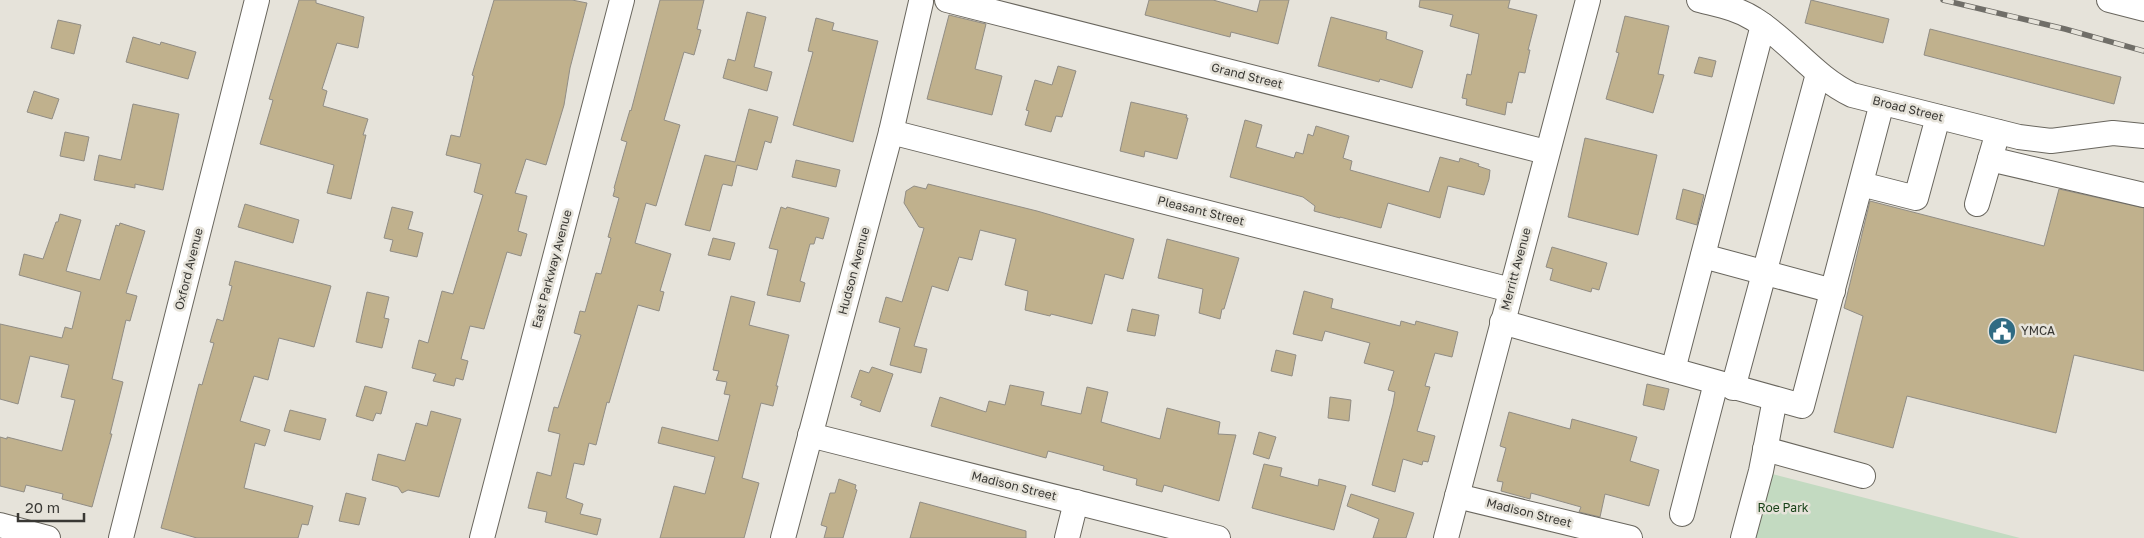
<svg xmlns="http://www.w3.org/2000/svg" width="2144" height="538" viewBox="0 0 2144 538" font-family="'Golos Text',sans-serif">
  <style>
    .green { fill: #c3dac1 }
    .building { fill: #c0b18d; stroke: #918d85 }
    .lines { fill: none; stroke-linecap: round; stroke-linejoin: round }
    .minor-casing { stroke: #69665e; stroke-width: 26 }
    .minor { stroke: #fff; stroke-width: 24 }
    .rail-casing { stroke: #706e68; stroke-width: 5.5 }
    .rail { stroke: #e6e3da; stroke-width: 4; stroke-dasharray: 11; stroke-linecap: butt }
    .labels { text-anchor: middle; stroke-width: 5; stroke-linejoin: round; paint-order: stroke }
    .street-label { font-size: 12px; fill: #393834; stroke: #e6e3da }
    .poi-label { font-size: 12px; fill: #393834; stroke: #e6e3da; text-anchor: start }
    .park-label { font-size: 12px; fill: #184118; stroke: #e6e3da }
  </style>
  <rect width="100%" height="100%" fill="#e6e3da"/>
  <path class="green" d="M1761,471L2020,538H1743Z"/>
  <g class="building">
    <path d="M299,0H316V3L364,17L358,48L337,43L322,89L327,91L323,106L368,119L363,135H366L351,199L327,193L334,165L260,144L273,100L269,99Z"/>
    <path d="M494,0H572L587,3L570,68L564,105L546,165L526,159L515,193L527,196L518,231L527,234L521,256L507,252L484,329L470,326L461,359L468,361L463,380L456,378L454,386L433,381L436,374L412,368L419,340L428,343L442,291L453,294L483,195L474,192L481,164L446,155L451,135L460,137L474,76L472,75Z"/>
    <path d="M660,0H704L697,29L701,30L694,55L684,52L664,120L680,125L656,206L646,203L635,243L671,254L660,291L664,292L659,311L638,305L609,403L607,402L596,445L589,443L584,465L574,463L566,498L583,504L580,514L601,519L597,535L545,522L547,512L528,508L537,472L551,476L560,434L548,431L554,407L558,408L581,335L574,333L580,311L585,312L596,273L601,274L611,238L608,237L619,198L613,196L615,189L614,188L627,142L621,140L630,110L631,111Z"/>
    <path d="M1149,0H1213L1257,12L1260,0H1289L1278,44L1231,32L1230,37L1145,15Z"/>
    <path d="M1420,0H1510L1508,8L1537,15L1528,50H1530L1525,73L1519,72L1512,103L1507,102L1505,115L1466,105L1467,99L1462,98L1467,74L1471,75L1479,34L1450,26L1453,15L1419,7Z"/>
    <path d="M1811,0L1889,19L1883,43L1805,23Z"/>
    <path d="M747,12L766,17L754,67L772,72L767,91L723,78L728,59L735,61Z"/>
    <path d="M949,15L986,24L975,69L1002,76L992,115L927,99Z"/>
    <path d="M1625,16L1669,26L1658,74L1664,75L1653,113L1606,99L1619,53L1616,52Z"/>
    <path d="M1331,17L1387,32L1386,39L1423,51L1412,88L1380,79L1379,82L1318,66Z"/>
    <path d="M816,18L834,23L832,30L878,41L853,142L793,125L813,52L808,51Z"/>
    <path d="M58,20L81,25L74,54L51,48Z"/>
    <path d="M1930,29L2121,77L2114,104L1924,55Z"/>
    <path d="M133,37L160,45L161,42L196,52L188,79L126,62Z"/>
    <path d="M1699,57L1716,61L1712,77L1694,73Z"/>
    <path d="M1058,66L1076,71L1062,117L1056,116L1051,132L1025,125L1029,111L1026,110L1035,80L1052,85Z"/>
    <path d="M34,91L59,99L52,119L27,112Z"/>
    <path d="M1131,102L1187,115L1186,118H1188L1177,159L1145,151L1144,157L1120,151Z"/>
    <path d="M133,104L179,114L163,190L135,184V188L94,180L99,155L121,160Z"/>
    <path d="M749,109L778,117L771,143L765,141L757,170L737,165L732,186L723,184L722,186L710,231L685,225L705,155L735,162Z"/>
    <path d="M1245,120L1262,125L1256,147L1294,158L1296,152L1303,154L1308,134L1313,136L1316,126L1349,136L1343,158L1352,161L1350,170L1429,192L1440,157L1459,162L1460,158L1479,164L1478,166L1490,170L1489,179L1484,195L1448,186L1440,218L1388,203L1381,228L1340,217V218L1314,211L1315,206L1303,197L1230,177Z"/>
    <path d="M65,132L89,137L84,161L60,156Z"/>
    <path d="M1585,138L1657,155L1638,235L1568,217Z"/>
    <path d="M796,160L840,170L836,187L792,177Z"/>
    <path d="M928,184L1037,211L1134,239L1123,279L1105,274L1092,324L1051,314L1050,316L1025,310L1028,291L1005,285L1016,239L980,230L972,260L959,257L948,291L932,286L914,346L927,349L921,373L890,365L900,328L879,322L886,297L902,302L924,228L919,227L904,203L906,191L914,186L926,189Z"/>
    <path d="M1683,189L1704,195L1697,225L1676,219Z"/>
    <path d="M2059,189L2144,208V371L2074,355L2056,433L1907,396L1893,448L1834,432L1863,316L1844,308L1870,201L2044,246Z"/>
    <path d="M245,204L299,220L293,243L238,227Z"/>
    <path d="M392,207L413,212L408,229L423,233L417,257L390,251L393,240L384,238Z"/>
    <path d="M781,207L786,209L787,207L829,218L823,239L816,237L814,244H810L800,281L805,283L800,302L767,295L778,250L769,248Z"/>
    <path d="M60,214L81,220L66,271L100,280L116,225L119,226L120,223L145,231L126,293L137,296L130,321L126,320L112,379L123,382L110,434H112L92,507L62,499L63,494L26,485L24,492L0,486V437L7,439V437L62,451L75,400L61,397L69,365L30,356L18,404L0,399V324L62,338L65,327L72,329L81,292L19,275L24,254L43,259L56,222H58Z"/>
    <path d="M713,238L735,243L730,260L708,255Z"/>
    <path d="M1167,239L1239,258L1224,309H1222L1220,319L1199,313L1203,289L1158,278Z"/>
    <path d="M1552,247L1607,263L1599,290L1592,288L1591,292L1550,280L1553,269L1546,267Z"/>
    <path d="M235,261L331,286L314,347L279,338L268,380L254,376L240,421L270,430L265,446L255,443L244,488L313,506L308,525L302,524L298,538H197L161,528L199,384L202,385L214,343L210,342L217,319L223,321L232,286L229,285Z"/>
    <path d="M1304,291L1333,299L1331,308L1400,326L1401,321L1415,325L1416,321L1458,332L1452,357L1435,353L1425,386L1430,387L1417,431L1435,436L1428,462L1423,461L1422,465L1403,459L1395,492L1372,485L1393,404L1395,392L1388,390L1394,371L1364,363L1370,343L1325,331L1322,341L1293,334Z"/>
    <path d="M367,292L389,297L384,318L389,319L382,348L356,342Z"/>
    <path d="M731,296L755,302L749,325L789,335L776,386H778L773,406L761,403L742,478L759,483L744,538H660L674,486L705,494L715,457L658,443L662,427L718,441L730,395L724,394L727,382L716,380L719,371L713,370Z"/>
    <path d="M1132,309L1159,315L1155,336L1127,331Z"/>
    <path d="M1276,350L1296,355L1292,376L1271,371Z"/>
    <path d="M872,367L893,374L880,412L860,405L862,401L851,397L860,370L869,373Z"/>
    <path d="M1647,384L1669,389L1664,410L1643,405Z"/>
    <path d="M1010,385L1044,392L1041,405L1081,414L1087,387L1108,392L1101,422L1160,439L1167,408L1220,422L1218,434L1236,435L1219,501L1164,485L1162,492L1136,485L1137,479L1103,470L1104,466L1048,451L1046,458L931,426L940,397L986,412L989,401L1005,405Z"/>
    <path d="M365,386L387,392L381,414L376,413L373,421L356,416Z"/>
    <path d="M1330,397L1351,400L1349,421L1328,418Z"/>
    <path d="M290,410L326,419L320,440L284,431Z"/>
    <path d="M431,411L461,419L439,497L408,490L402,493L398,487L372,480L378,454L405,461L416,423L427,426Z"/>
    <path d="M1509,412L1570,429L1572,419L1637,437L1630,461L1659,470L1649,506L1605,494L1600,517L1579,512L1581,507L1531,493L1530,499L1501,491L1503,482L1497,481L1506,448L1500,446Z"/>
    <path d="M1259,432L1276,437L1269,459L1253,454Z"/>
    <path d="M1264,464L1282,468L1280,476L1318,486L1319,479L1346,486L1334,530L1252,508Z"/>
    <path d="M839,479L856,485L855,489L857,490L843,538H824L827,527L821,525L830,493H835Z"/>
    <path d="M346,493L366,498L359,525L339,521Z"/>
    <path d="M1351,494L1414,513L1406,538H1373L1379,519L1347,506Z"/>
    <path d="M920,502L1026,531V538H910Z"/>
  </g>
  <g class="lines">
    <defs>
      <g id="minor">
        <path d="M947,0L1546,152"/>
        <path d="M1699,0C1718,5 1737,8 1754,19C1790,41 1814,77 1852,95L2019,137L2051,141L2113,133L2144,136"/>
        <path d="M2109,0L2144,9"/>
        <path d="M891,132L1511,290"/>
        <path d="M1998,132L1990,159L2144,195"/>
        <path d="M1861,184L1916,198L1938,117"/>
        <path d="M1977,204L1990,159"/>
        <path d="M1703,256L1833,291"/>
        <path d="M1502,322L1673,370L1763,25"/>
        <path d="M1673,370L1802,406L1882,103"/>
        <path d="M1733,388L1818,74"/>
        <path d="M810,435L1218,538"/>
        <path d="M1765,449L1863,476"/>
        <path d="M1457,496L1630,538"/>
        <path d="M1682,514L1716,383"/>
        <path d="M0,525L48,538"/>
        <path d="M121,538L257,0"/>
        <path d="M482,538L622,0"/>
        <path d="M783,538L891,132L921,2"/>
        <path d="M1067,538L1076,502"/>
        <path d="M1446,538L1588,0"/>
        <path d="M1743,538L1761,471L1775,399"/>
      </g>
    </defs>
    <use href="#minor" class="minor-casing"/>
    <use href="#minor" class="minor"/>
    <defs>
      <path id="rail" d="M1943,0L2065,29L2144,51"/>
    </defs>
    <use href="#rail" class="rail-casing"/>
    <use href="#rail" class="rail"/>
  </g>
  <defs>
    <symbol id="civic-disc" viewBox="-11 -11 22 22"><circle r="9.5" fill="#2f6b83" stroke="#e6e3da"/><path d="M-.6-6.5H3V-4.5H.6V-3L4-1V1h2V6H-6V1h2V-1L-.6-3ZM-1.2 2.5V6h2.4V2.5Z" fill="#fff"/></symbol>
  </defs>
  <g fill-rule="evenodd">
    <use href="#civic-disc" x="1986" y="315" width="32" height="32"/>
  </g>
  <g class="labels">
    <g class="street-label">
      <text transform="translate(1247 76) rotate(14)" y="4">Grand Street</text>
      <text transform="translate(1908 109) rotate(14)" y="4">Broad Street</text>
      <text transform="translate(1201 211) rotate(14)" y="4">Pleasant Street</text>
      <text transform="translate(189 269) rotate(-76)" y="4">Oxford Avenue</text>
      <text transform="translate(552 269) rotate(-75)" y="4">East Parkway Avenue</text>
      <text transform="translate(1516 269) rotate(-75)" y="4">Merritt Avenue</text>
      <text transform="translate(854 271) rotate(-75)" y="4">Hudson Avenue</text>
      <text transform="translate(1014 486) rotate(14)" y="4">Madison Street</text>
      <text transform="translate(1529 513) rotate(14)" y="4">Madison Street</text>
    </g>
    <g class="poi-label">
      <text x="2021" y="335">YMCA</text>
    </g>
    <g class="park-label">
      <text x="1783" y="512">Roe Park</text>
    </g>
  </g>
  <path d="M18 513v8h66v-8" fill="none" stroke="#393834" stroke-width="2.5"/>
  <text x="25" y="513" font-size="15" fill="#393834" stroke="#e6e3da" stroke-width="4" paint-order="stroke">20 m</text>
</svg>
